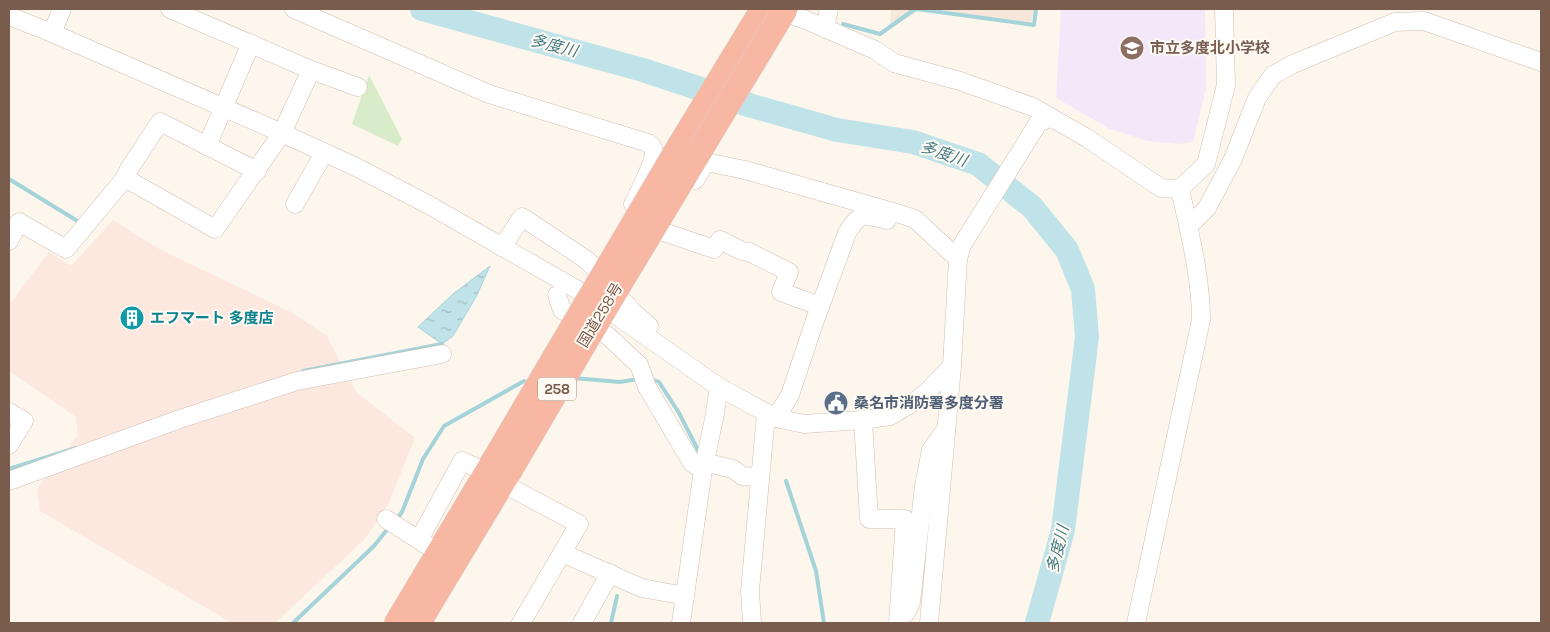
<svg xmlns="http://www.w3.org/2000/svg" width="1550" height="632" viewBox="0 0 1550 632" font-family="'Space Grotesk','Noto Sans JP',sans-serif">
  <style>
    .residential { fill: #f5e8da }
    .commercial { fill: #fde8e0 }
    .education { fill: #f3e8fa }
    .park { fill: #d8ecc9 }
    .water { fill: url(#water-ripples); stroke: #a5d3da }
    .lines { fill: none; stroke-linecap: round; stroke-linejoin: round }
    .stream { stroke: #a5d3da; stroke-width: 4 }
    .river { stroke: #bfe3e8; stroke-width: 24 }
    .minor-casing { stroke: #d1beb0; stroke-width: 19 }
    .highway-casing { stroke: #dad1cd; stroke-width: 26 }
    .minor { stroke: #fff; stroke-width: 18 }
    .highway { stroke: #f7b7a3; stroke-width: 25 }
    .highway-bridge-casing { stroke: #dad1cd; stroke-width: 26; stroke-linecap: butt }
    .highway-bridge { stroke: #f7b7a3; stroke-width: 25 }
    .labels { text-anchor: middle; stroke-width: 4; stroke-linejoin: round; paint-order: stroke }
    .shield { fill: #fffaf3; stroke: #a28b7f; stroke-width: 1 }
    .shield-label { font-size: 14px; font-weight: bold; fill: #7a5c4d }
    .education-label { font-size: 15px; font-weight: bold; fill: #785e54; stroke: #fffaf3; text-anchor: start }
    .street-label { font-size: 15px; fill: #7a5c4d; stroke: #fffaf3 }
    .culture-label { font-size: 15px; font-weight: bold; fill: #0d838f; stroke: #fffaf3; text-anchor: start }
    .service-label { font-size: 15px; font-weight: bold; fill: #4e5e75; stroke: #fffaf3; text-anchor: start }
    .water-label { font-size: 16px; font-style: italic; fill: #437c86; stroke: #fffaf3 }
  </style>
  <defs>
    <pattern id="water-ripples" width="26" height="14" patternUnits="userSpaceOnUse" patternTransform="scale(1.25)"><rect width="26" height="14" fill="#bfe3e8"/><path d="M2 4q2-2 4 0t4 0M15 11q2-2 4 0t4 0" fill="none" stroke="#a0bbbe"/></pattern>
  </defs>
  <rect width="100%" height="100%" fill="#fdf6ec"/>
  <g class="residential">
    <path d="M891,9H922L890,28Z"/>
    <path d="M936,9H1034L1031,24L973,16Z"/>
  </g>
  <path class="commercial" d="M113,220L161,250L291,312L327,336L356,392L415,438L388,505L364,540L275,623H232L40,511L37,489L78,435L76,417L9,371V305L49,252L71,266Z"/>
  <path class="education" d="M1061,9H1205L1206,88L1193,142L1180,144L1148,141L1110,129L1056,98Z"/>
  <path class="park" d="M369,75L402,139L398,146L352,124Z"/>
  <path class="water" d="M490,266L477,295L453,336L442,344L418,327L453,294Z"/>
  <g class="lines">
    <g class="stream">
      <path d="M917,9L1034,25L1036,9"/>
      <path d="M843,24L880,34L915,9"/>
      <path d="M9,179L79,222"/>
      <path d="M303,371L442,344"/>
      <path d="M573,378L620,382L638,379"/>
      <path d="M651,379L659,382L679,413L700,454"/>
      <path d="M9,469L76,448"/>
      <path d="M786,481L816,571L824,623"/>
      <path d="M397,519L402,512L423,459L444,426L524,381"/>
      <path d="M293,623L374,546L390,526"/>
      <path d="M611,623L617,596"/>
    </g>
    <path class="river" d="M422,9L643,70L752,106L837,130L913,142L978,164L1032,207L1067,250L1083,289L1087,337L1063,530L1037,623"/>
    <defs>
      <g id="minor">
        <path d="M294,9L489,94L648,143C652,146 654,148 654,153C654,162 638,195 633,204"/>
        <path d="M774,9L806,20L875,50L894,63L960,81L1033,107L1087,138L1161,188L1180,189L1206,164L1214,133L1226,85L1224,9"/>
        <path d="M9,16L52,33L282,133L356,167L429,205L590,297L719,387L776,418L804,424L863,420L890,416L914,402L926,393L952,366"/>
        <path d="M825,29L829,9"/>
        <path d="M52,33L62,9"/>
        <path d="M311,70L358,87"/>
        <path d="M207,146L251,43"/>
        <path d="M125,178L129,169L160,122L257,171"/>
        <path d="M695,180L706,162L745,170L900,214L915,219L958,259"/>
        <path d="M295,204L324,153"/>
        <path d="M643,225L714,249L720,240L742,251L749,252L789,272L781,292L820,306"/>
        <path d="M1188,227L1207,208L1233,159L1257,98L1273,75L1293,64L1395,22L1424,21L1541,62"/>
        <path d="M9,241L19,222L66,249L125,178L215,229L282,133L311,70L170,9"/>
        <path d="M502,247L522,217L588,261L633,312L649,326"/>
        <path d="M557,295L562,310L608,336L639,365L647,387L692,463L703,470"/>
        <path d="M9,412L24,421L9,445"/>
        <path d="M776,418L790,395L813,326L847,233C861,211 863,214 887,220"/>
        <path d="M863,420L869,519H905L898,623"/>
        <path d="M704,462L733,469L742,476L760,477"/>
        <path d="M9,481L180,419L297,381L442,354"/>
        <path d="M502,483L579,524L521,623"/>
        <path d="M386,519L428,546"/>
        <path d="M419,540L462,461L486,472"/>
        <path d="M562,553L642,588L685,596"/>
        <path d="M906,613L911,602L924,486L931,450L946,429"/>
        <path d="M582,623L610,573"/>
        <path d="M681,623L703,470L714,419L719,387"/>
        <path d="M752,623L750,591L766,414"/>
        <path d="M929,623L952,366L958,259L962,245L1032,133L1038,123L1050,118"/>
        <path d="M1136,623L1201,320C1201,276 1189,231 1180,189"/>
      </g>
      <g id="highway">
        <path d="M679,147L763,9"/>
        <path d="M397,623L495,459"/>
        <path d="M418,623L510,470"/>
      </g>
    </defs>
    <use href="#minor" class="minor-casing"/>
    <use href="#highway" class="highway-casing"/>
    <use href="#minor" class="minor"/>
    <use href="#highway" class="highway"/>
    <defs>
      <g id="highway-bridge">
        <path d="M495,459L679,147"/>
        <path d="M510,470L605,308L785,9"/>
      </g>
    </defs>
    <use href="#highway-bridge" class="highway-bridge-casing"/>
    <use href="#highway-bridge" class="highway-bridge"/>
  </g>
  <defs>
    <symbol id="school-disc" viewBox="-11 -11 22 22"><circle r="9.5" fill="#8d6e63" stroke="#fffaf3"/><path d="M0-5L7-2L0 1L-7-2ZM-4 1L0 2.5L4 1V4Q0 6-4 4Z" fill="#fff"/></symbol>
    <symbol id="building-disc" viewBox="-11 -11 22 22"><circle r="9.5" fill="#0f9aa8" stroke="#fffaf3"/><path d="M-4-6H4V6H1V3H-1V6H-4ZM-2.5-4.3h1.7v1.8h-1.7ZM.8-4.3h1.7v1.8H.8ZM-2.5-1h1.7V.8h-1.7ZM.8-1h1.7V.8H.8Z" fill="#fff"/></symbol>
    <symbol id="civic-disc" viewBox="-11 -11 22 22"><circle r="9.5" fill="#5c6f8a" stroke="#fffaf3"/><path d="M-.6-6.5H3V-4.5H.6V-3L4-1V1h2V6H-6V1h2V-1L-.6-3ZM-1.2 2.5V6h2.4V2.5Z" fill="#fff"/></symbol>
  </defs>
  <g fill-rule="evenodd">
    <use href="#school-disc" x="1118" y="34" width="28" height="28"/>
    <use href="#building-disc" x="118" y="304" width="28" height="28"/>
    <use href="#civic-disc" x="822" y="389" width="28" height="28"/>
  </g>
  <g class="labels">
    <rect class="shield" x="538" y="377.5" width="38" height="23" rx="4"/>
    <g class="shield-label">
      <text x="557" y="394">258</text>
    </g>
    <g class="education-label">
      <text x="1150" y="53">市立多度北小学校</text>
    </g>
    <g class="street-label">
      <text transform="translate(600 315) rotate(-59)" y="5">国道258号</text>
    </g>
    <g class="culture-label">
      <text x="150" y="323">エフマート 多度店</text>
    </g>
    <g class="service-label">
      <text x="854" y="408">桑名市消防署多度分署</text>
    </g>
    <g class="water-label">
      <text transform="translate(554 45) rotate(15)" y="6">多度川</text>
      <text transform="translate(944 153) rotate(19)" y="6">多度川</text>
      <text transform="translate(1057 549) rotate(-76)" y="6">多度川</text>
    </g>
  </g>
  <rect width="1550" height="632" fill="none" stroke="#7a5c4d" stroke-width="20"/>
</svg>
